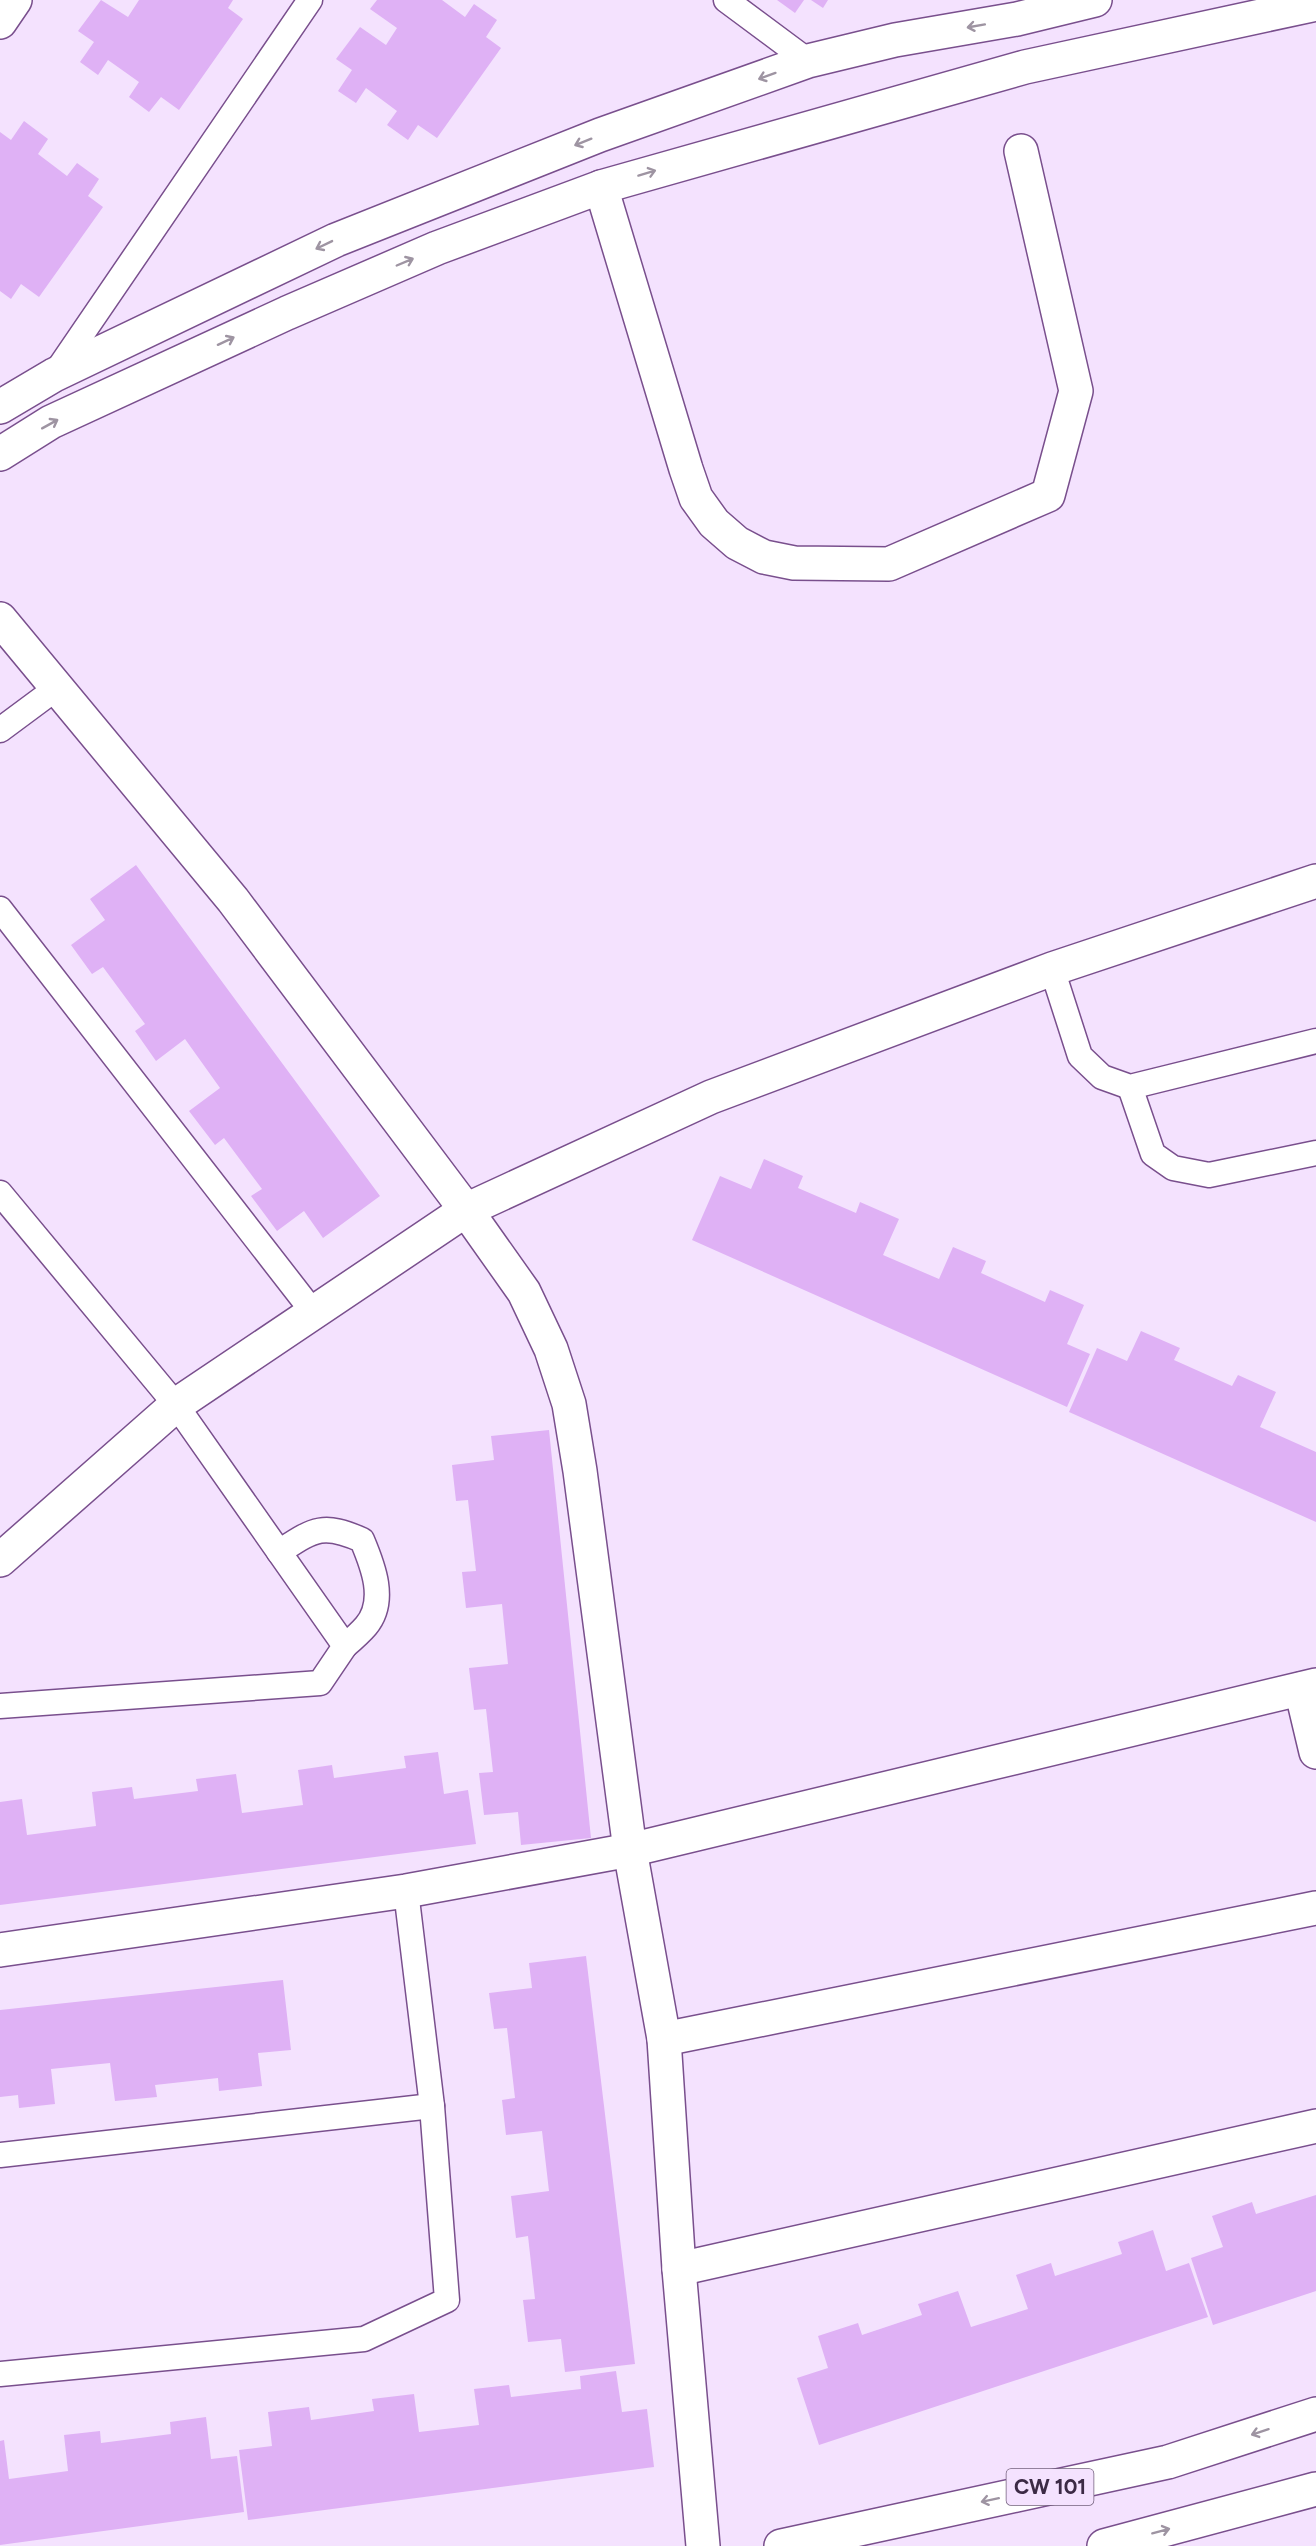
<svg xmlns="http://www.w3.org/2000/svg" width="1316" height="2546" viewBox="0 0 1316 2546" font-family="Figtree,sans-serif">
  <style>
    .building { fill: #dfb1f5 }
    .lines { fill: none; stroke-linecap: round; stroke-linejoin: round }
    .lane-casing { stroke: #794f8d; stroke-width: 27 }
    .street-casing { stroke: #794f8d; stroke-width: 36 }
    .primary-casing { stroke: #794f8d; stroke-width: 36 }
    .lane { stroke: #fff; stroke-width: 24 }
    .street { stroke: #fff; stroke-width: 33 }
    .primary { stroke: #fff; stroke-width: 33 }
    .oneway { stroke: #9e94a2 }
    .labels { text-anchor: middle; stroke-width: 5; stroke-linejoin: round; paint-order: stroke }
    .shield { fill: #f4e2fe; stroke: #73617c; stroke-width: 1.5 }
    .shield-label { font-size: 21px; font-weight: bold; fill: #3c2a45 }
  </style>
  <rect width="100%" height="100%" fill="#f4e2fe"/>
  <g class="building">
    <path d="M101,0L128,17L139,0H233L228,8L243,19L179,110L161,97L149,112L129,97L139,82L108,60L98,75L80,62L94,42L78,31Z"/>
    <path d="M377,0H442L465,17L474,4L497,20L486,37L501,48L437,138L418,125L408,140L387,125L397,111L366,88L356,103L338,91L352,70L336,59L360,27L386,45L397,28L370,9Z"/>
    <path d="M777,0H804L795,13Z"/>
    <path d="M811,0H828L823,8Z"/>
    <path d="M24,121L48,139L38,154L67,176L77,163L99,179L88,196L103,207L39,297L21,284L11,299L0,291V132L11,140Z"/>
    <path d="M136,865L380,1196L323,1238L304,1211L277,1231L251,1196L262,1189L224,1138L215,1145L189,1111L220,1088L185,1039L156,1061L135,1031L145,1024L103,967L92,974L71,945L105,920L90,899Z"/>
    <path d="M764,1159L803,1176L798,1188L856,1213L860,1202L899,1219L883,1255L939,1279L953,1247L986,1261L981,1273L1045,1302L1050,1290L1084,1305L1067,1344L1090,1354L1067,1407L692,1240L720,1176L751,1189Z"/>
    <path d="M1141,1331L1180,1348L1174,1360L1232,1386L1238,1375L1276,1392L1260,1427L1316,1452V1522L1069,1412L1097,1348L1127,1361Z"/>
    <path d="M549,1430L591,1838L521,1845L518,1812L484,1815L479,1773L493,1772L486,1709L474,1710L469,1668L508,1664L502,1604L466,1608L462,1572L476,1571L468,1500L456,1501L452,1465L494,1460L491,1436Z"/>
    <path d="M438,1752L444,1794L468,1790L476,1844L0,1905V1802L22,1799L27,1835L96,1826L92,1792L132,1787L134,1799L198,1791L196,1779L236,1774L242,1813L303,1805L298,1770L332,1765L334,1778L406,1768L404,1756Z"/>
    <path d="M586,1956L635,2364L565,2372L561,2339L528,2342L523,2300L535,2299L528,2236L516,2238L511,2196L549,2191L542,2131L506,2135L502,2100L515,2098L507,2028L494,2029L489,1993L532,1988L529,1963Z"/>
    <path d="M283,1980L291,2050L258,2053L262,2086L219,2091L218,2078L155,2085L157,2097L115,2101L110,2063L51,2069L55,2104L19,2108L18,2095L0,2097V2010Z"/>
    <path d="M1316,2195V2291L1213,2325L1191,2258L1223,2247L1212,2216L1252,2202L1256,2214Z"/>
    <path d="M1153,2230L1166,2271L1189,2263L1208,2317L819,2445L797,2378L828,2368L818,2336L858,2323L862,2335L922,2315L918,2304L958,2291L971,2327L1028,2309L1016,2275L1051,2263L1055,2276L1122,2254L1118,2242Z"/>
    <path d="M616,2371L622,2412L647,2409L654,2467L248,2520L239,2450L272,2446L268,2412L309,2407L311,2420L374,2411L372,2399L414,2394L419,2432L479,2425L474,2389L509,2385L511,2397L581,2389L580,2376Z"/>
    <path d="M206,2417L211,2459L237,2456L244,2512L0,2545V2441L4,2440L9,2479L68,2471L64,2435L100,2431L101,2443L171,2434L170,2422Z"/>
  </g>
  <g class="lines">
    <defs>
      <g id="lane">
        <path d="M726,0L808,61"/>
        <path d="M54,375L310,0"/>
        <path d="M0,730L58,687"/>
        <path d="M0,909L313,1312"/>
        <path d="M1052,969L1080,1056L1102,1077L1130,1087L1316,1041"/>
        <path d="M1130,1087L1153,1154L1173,1168L1209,1175L1316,1153"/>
        <path d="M0,1193L176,1405L345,1646L320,1683L0,1706"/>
        <path d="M279,1552C313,1530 322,1522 362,1540C373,1566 387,1601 366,1626C360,1633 352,1640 345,1646"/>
        <path d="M0,2155L432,2106"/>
        <path d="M0,2374L364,2339L447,2300L432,2106L406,1891"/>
      </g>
      <g id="street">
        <path d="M0,22L15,0"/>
        <path d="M601,187L686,469L696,498L714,523L737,543L764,557L794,563L889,564L1048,495L1076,391L1021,151"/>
        <path d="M0,407L54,375L336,240L600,135L808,61L895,40L1017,19L1095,0"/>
        <path d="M0,454L51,422L287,313L437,248L601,187L1025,67L1316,4"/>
        <path d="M0,619L233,900L466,1210L524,1292L551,1349L569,1404L580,1471L630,1850L664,2039L679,2269L1316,2126"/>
        <path d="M0,1560L176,1405L466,1210L711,1097L1052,969L1316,881"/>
        <path d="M1301,1689L1316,1752"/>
        <path d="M0,1950L406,1891L630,1850L1316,1685"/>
        <path d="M664,2039L1316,1908"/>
        <path d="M679,2269L703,2546"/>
      </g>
      <g id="primary">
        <path d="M781,2546L1168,2462L1316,2414"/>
        <path d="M1104,2546L1316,2489"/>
      </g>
    </defs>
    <use href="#lane" class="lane-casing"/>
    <use href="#street" class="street-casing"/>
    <use href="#primary" class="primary-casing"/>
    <use href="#lane" class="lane"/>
    <use href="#street" class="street"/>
    <use href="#primary" class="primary"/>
  </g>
  <defs><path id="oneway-shaft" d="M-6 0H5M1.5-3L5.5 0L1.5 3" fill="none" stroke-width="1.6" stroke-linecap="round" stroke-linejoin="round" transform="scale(1.5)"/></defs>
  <g class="oneway">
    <use href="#oneway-shaft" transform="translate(976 26) rotate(170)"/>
    <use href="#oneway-shaft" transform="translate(767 76) rotate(160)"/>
    <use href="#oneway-shaft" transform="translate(583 142) rotate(158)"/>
    <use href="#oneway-shaft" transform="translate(647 173) rotate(-17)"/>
    <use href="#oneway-shaft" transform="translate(324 245) rotate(154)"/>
    <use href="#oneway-shaft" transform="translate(405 262) rotate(-23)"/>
    <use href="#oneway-shaft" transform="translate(226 341) rotate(-25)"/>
    <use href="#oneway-shaft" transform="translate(50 424) rotate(-29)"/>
    <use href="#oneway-shaft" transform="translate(1260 2432) rotate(162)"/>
    <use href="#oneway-shaft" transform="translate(990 2500) rotate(168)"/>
    <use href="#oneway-shaft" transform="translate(1161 2531) rotate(-15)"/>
  </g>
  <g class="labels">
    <rect class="shield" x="1006.5" y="2469" width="87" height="36" rx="4.5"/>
    <g class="shield-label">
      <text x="1050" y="2494">CW 101</text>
    </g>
  </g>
</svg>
